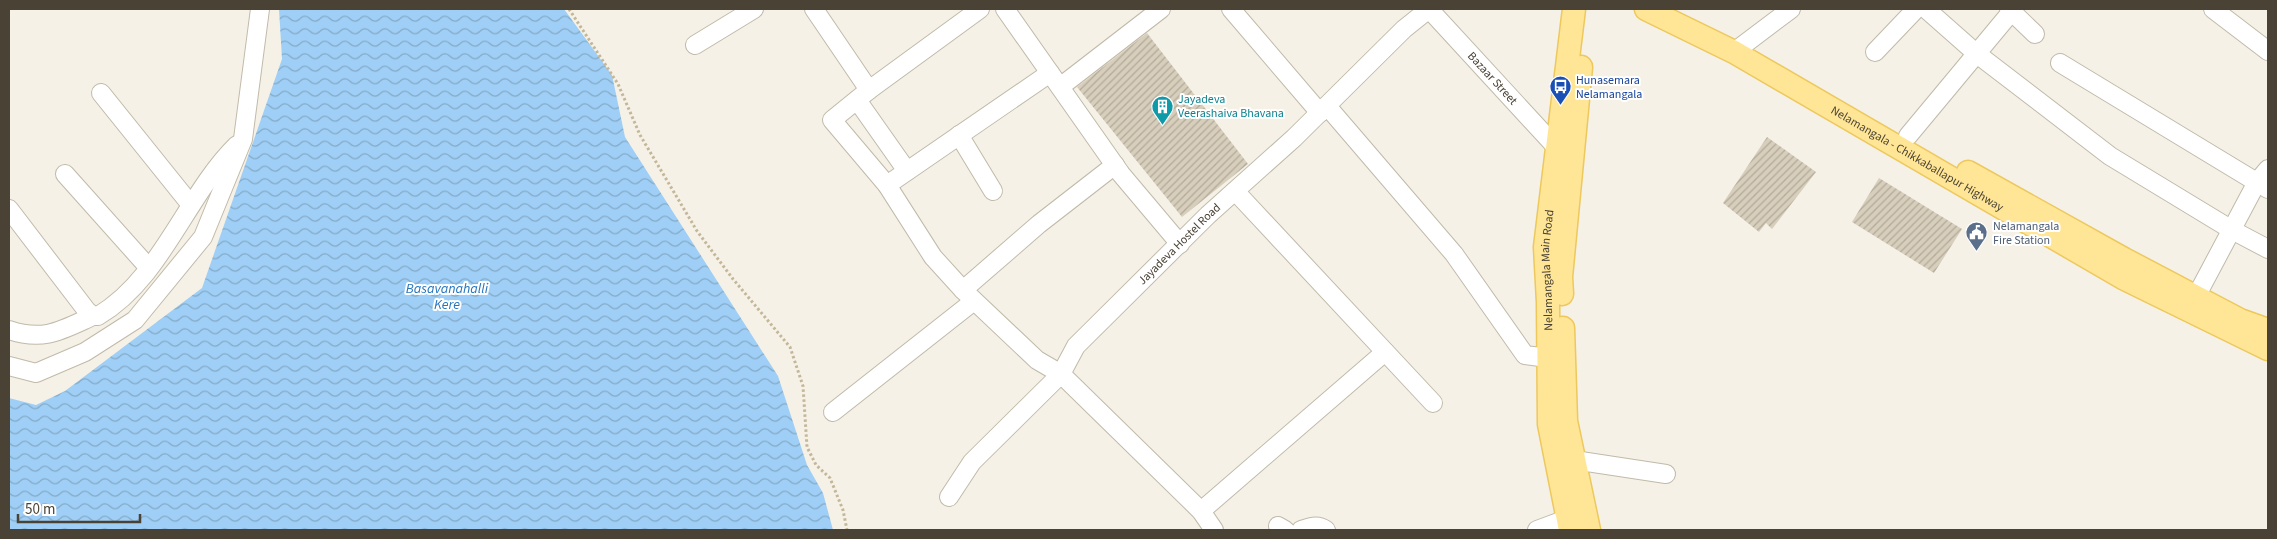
<svg xmlns="http://www.w3.org/2000/svg" width="2277" height="539" viewBox="0 0 2277 539" font-family="'Source Sans 3',sans-serif">
  <style>
    .water { fill: url(#water-waves) }
    .building { fill: url(#building-hatch) }
    .lines { fill: none; stroke-linecap: round; stroke-linejoin: round }
    .minor-casing { stroke: #c1baa9; stroke-width: 20 }
    .major-casing { stroke: #edc85d; stroke-width: 25 }
    .path { stroke: #c4b799; stroke-width: 3; stroke-dasharray: 2.5 2.5; stroke-linecap: butt }
    .minor { stroke: #fff; stroke-width: 18 }
    .major { stroke: #ffe696; stroke-width: 22 }
    .labels { text-anchor: middle; stroke-width: 4; stroke-linejoin: round; paint-order: stroke }
    .street-label { font-size: 12px; fill: #494235; stroke: #fff }
    .transit-label { font-size: 12px; fill: #164399; stroke: #fff; text-anchor: start }
    .culture-label { font-size: 12px; fill: #0d838f; stroke: #fff; text-anchor: start }
    .service-label { font-size: 12px; fill: #4e5e75; stroke: #fff; text-anchor: start }
    .water-label { font-size: 14px; font-style: italic; fill: #2676be; stroke: #fff }
  </style>
  <defs>
    <pattern id="water-waves" width="16" height="10" patternUnits="userSpaceOnUse" patternTransform="scale(1.25)"><rect width="16" height="10" fill="#9fcff6"/><path d="M0 5q4-4 8 0t8 0" fill="none" stroke="#84aac8"/></pattern>
    <pattern id="building-hatch" width="6" height="6" patternUnits="userSpaceOnUse" patternTransform="scale(1.25)"><rect width="6" height="6" fill="#d8cebc"/><path d="M-1 1l2-2M0 6l6-6M5 7l2-2" fill="none" stroke="#b1a99a"/></pattern>
  </defs>
  <rect width="100%" height="100%" fill="#f5f1e7"/>
  <path class="water" d="M279,9H564L612,75L625,137L778,376L807,465L823,493L833,530H9V398L36,405L65,391L202,288L282,59Z"/>
  <g class="building">
    <path d="M1147,33L1248,164L1182,217L1077,87Z"/>
    <path d="M1767,137L1816,172L1772,229L1766,223L1759,232L1723,203Z"/>
    <path d="M1879,178L1962,229L1934,273L1852,222Z"/>
  </g>
  <g class="lines">
    <defs>
      <g id="minor">
        <path d="M814,9L869,90"/>
        <path d="M980,9L869,90L832,120L887,185L933,257L963,290L1037,360L1061,374L1201,511L1214,530"/>
        <path d="M1005,9L1121,174L1180,244"/>
        <path d="M1231,9L1320,113"/>
        <path id="s1" d="M1429,9L1556,147"/>
        <path d="M1926,9L1977,54L2110,156L2232,230L2268,249"/>
        <path d="M2009,9L2035,34"/>
        <path d="M2213,9L2268,51"/>
        <path d="M695,45L754,9"/>
        <path d="M1734,52L1791,9"/>
        <path d="M1875,52L1916,9"/>
        <path d="M2060,63L2268,189"/>
        <path d="M1060,87L1161,9"/>
        <path d="M101,93L191,205"/>
        <path d="M857,100L907,171"/>
        <path d="M1327,106L1454,254L1525,355L1548,358"/>
        <path d="M959,135L993,191"/>
        <path d="M1908,136L2012,11"/>
        <path d="M65,174L149,268"/>
        <path d="M887,185L1050,73"/>
        <path d="M1235,191L1433,403"/>
        <path d="M9,209L87,311L93,316H98C162,278 186,195 237,145"/>
        <path d="M963,290L1039,224L1115,165"/>
        <path d="M2190,308L2257,182L2268,169"/>
        <path d="M9,330C44,342 62,330 93,316"/>
        <path d="M9,366L36,373L85,352L135,320L203,237L243,139L260,9"/>
        <path d="M833,412L974,301"/>
        <path d="M1574,460L1666,474"/>
        <path id="s2" d="M949,497L972,462L1061,374L1076,346L1208,215L1294,138L1404,29L1429,9"/>
        <path d="M1201,511L1385,352"/>
        <path d="M1278,526L1285,530"/>
        <path d="M1301,530C1311,527 1317,524 1326,530"/>
        <path d="M1537,530L1580,514"/>
      </g>
      <g id="major">
        <path id="s3" d="M1646,9L1734,52L2123,278L2268,349"/>
        <path d="M1968,172L2124,259L2240,320L2268,330"/>
        <path d="M1562,294L1561,277L1581,67"/>
        <path d="M1563,328L1566,421L1589,530"/>
        <path id="s4" d="M1570,530L1549,424L1548,302L1545,247L1574,9"/>
      </g>
    </defs>
    <use href="#minor" class="minor-casing"/>
    <use href="#major" class="major-casing"/>
    <path class="path" d="M569,9L618,84L640,135L697,231L733,279L790,347L803,386L807,447L816,465L830,478L843,510L847,530"/>
    <use href="#minor" class="minor"/>
    <use href="#major" class="major"/>
  </g>
  <defs>
    <symbol id="bus-pin" viewBox="-11 -11 22 30"><path d="M0 17L-7.5 6A9.5 9.5 0 1 1 7.5 6Z" fill="#1a4fb4" stroke="#fff"/><path d="M-5-6H5V4H4V6H2V4H-2V6H-4V4H-5ZM-3.5-4V0h7V-4ZM-3.5 1.2v1.5H-2V1.2ZM2 1.2v1.5H3.5V1.2Z" fill="#fff"/></symbol>
    <symbol id="building-pin" viewBox="-11 -11 22 30"><path d="M0 17L-7.5 6A9.5 9.5 0 1 1 7.5 6Z" fill="#0f9aa8" stroke="#fff"/><path d="M-4-6H4V6H1V3H-1V6H-4ZM-2.5-4.3h1.7v1.8h-1.7ZM.8-4.3h1.7v1.8H.8ZM-2.5-1h1.7V.8h-1.7ZM.8-1h1.7V.8H.8Z" fill="#fff"/></symbol>
    <symbol id="civic-pin" viewBox="-11 -11 22 30"><path d="M0 17L-7.5 6A9.5 9.5 0 1 1 7.5 6Z" fill="#5c6f8a" stroke="#fff"/><path d="M-.6-6.5H3V-4.5H.6V-3L4-1V1h2V6H-6V1h2V-1L-.6-3ZM-1.2 2.5V6h2.4V2.5Z" fill="#fff"/></symbol>
  </defs>
  <g fill-rule="evenodd">
    <use href="#bus-pin" x="1548" y="74" width="25" height="34"/>
    <use href="#building-pin" x="1150" y="94" width="25" height="34"/>
    <use href="#civic-pin" x="1964" y="220" width="25" height="34"/>
  </g>
  <g class="labels">
    <g class="street-label">
      <text dy="4" stroke="none"><textPath href="#s1" startOffset="94">Bazaar Street</textPath></text>
      <text dy="4" stroke="none"><textPath href="#s3" startOffset="310">Nelamangala - Chikkaballapur Highway</textPath></text>
      <text dy="4" stroke="none"><textPath href="#s2" startOffset="344">Jayadeva Hostel Road</textPath></text>
      <text dy="4" stroke="none"><textPath href="#s4" startOffset="262">Nelamangala Main Road</textPath></text>
    </g>
    <g class="transit-label">
      <text x="1576" y="84">Hunasemara<tspan x="1576" dy="14">Nelamangala</tspan></text>
    </g>
    <g class="culture-label">
      <text x="1178" y="103">Jayadeva<tspan x="1178" dy="14">Veerashaiva Bhavana</tspan></text>
    </g>
    <g class="service-label">
      <text x="1993" y="230">Nelamangala<tspan x="1993" dy="14">Fire Station</tspan></text>
    </g>
    <g class="water-label">
      <text x="447" y="293">Basavanahalli<tspan x="447" dy="16">Kere</tspan></text>
    </g>
  </g>
  <rect width="2277" height="539" fill="none" stroke="#494235" stroke-width="20"/>
  <path d="M18 514v8h122v-8" fill="none" stroke="#494235" stroke-width="2.5"/>
  <text x="25" y="514" font-size="15" fill="#494235" stroke="#ffffff" stroke-width="4" paint-order="stroke">50 m</text>
</svg>
